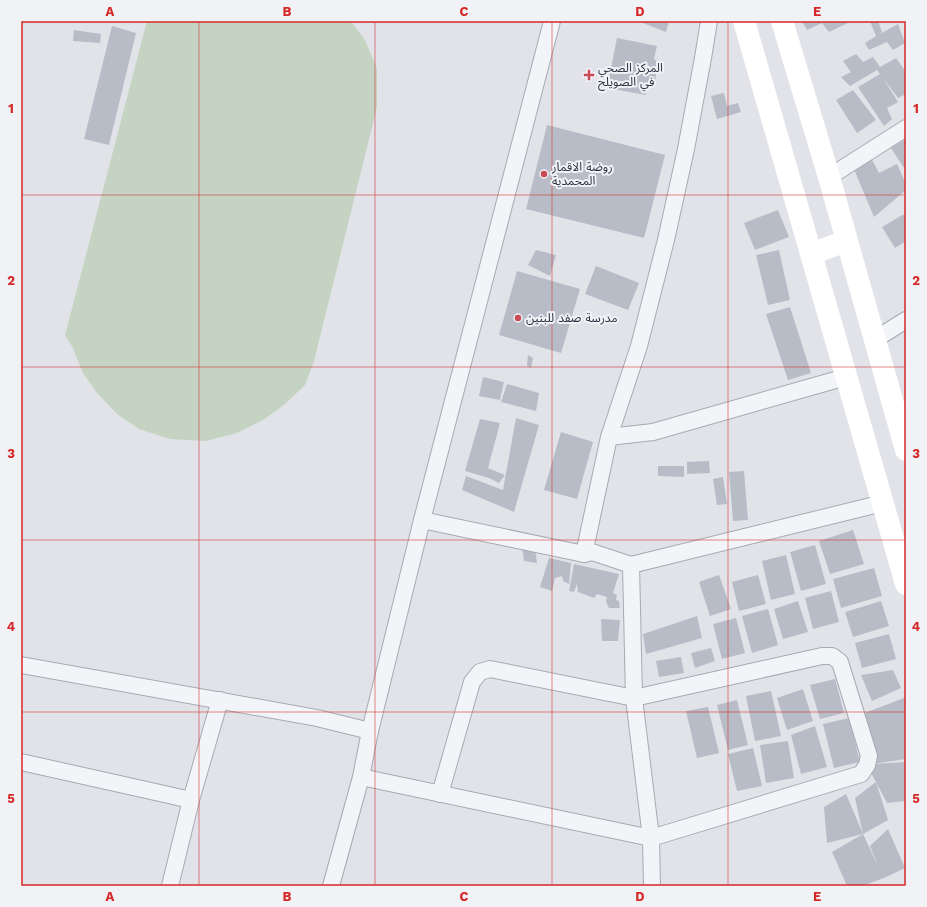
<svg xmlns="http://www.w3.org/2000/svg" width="927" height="907" viewBox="0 0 927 907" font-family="'Work Sans','Noto Sans Arabic',sans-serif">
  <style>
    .green { fill: #c5d3c2 }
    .building { fill: #b8bcc6 }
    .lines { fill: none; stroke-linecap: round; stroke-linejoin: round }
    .street-casing { stroke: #a6aab3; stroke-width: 18 }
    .street { stroke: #f3f4f7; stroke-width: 16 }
    .secondary { stroke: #fff; stroke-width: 22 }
    .grid { fill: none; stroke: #d62828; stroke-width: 1; stroke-opacity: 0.55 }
    .poi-dot { fill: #ca4a55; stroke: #f0f2f6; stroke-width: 1.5 }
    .labels { text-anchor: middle; stroke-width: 4; stroke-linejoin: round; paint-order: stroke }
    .poi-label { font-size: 12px; fill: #2a3040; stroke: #f0f2f6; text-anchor: start }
    .neatline { fill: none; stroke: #d62828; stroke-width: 1.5 }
    .grid-label { font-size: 13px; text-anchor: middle; font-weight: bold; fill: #d62828 }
  </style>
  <rect width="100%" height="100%" fill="#e1e3e9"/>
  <path class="green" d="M147,21H351L365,40L377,69V107L314,361L305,385L284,405L263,420L237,433L206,441L170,439L139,429L117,414L97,393L83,373L73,348L65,335Z"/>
  <g class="building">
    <path d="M638,21H669L666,32Z"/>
    <path d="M802,21H852L829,32L822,23L807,30Z"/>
    <path d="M870,21H878L882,32L878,35L898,24L905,43L893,50L887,42L869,50L865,43L876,36Z"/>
    <path d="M112,26L136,33L109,145L84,139Z"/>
    <path d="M74,30L101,34L100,43L73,41Z"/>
    <path d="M617,38L657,46L654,59L658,62L654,87L648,86L646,95L607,88Z"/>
    <path d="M856,54L863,62L873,57L880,67L896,58L906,72V94L898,98L883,78L898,102L887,108L892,119L884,126L858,87L880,74L877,70L850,86L841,77L851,72L843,61Z"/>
    <path d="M853,90L876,120L857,133L836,100Z"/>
    <path d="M724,93L727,106L738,103L741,112L717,119L711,96Z"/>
    <path d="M547,125L665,155L644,238L526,209Z"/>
    <path d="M906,139V171L891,148Z"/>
    <path d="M870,156L879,173L897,164L906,184V190L874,217L851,162Z"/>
    <path d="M778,210L789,237L755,250L744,223Z"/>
    <path d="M906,213V241L895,248L882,227Z"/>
    <path d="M536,250L556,255L550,276L528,265Z"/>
    <path d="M779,250L790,300L768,305L756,255Z"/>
    <path d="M596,266L639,283L628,310L585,294Z"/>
    <path d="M517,271L580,289L561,353L499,335Z"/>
    <path d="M790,307L811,373L788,380L766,314Z"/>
    <path d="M528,355L533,358L531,368L527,366Z"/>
    <path d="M483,377L504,382L500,400L479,396Z"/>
    <path d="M507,384L539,393L536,411L501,402Z"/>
    <path d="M516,418L539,425L514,512L462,490L466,476L503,490Z"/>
    <path d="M480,419L500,423L488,468L505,475L499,483L489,478L465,471Z"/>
    <path d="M561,432L593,442L577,499L544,490Z"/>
    <path d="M709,461L710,473L687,474V462Z"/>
    <path d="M658,466H684V477L658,476Z"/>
    <path d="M744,471L748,520L733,521L729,472Z"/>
    <path d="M723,477L727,504L717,505L713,479Z"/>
    <path d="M853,530L864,564L830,574L819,541Z"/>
    <path d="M815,545L826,584L801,591L790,552Z"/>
    <path d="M522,547L535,549L537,563L524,561Z"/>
    <path d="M786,555L795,594L771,600L762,561Z"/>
    <path d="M549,558L571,563L569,584L563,581L562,576L555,578L552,591L540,587Z"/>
    <path d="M574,564L619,574L613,593L617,595L616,600L619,601L620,608H609L606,602L607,597L597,594L594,598L578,592L577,584L574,592L569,591Z"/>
    <path d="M874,568L882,596L841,608L833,579Z"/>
    <path d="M719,575L731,609L710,616L699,582Z"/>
    <path d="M758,575L766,604L739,611L732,582Z"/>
    <path d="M831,591L839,622L813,629L805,598Z"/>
    <path d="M798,601L808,632L783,639L774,609Z"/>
    <path d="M881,601L889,626L853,637L845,612Z"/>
    <path d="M768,609L778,645L752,653L742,616Z"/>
    <path d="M697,616L702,638L646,654L643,634Z"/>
    <path d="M736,618L745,653L722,659L713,624Z"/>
    <path d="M601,619L620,620L618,641H602Z"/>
    <path d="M889,634L896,659L862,668L855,643Z"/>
    <path d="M711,648L715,661L695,668L691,653Z"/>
    <path d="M681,657L684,673L659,677L656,661Z"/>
    <path d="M893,670L901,688L872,701L861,675Z"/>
    <path d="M835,679L844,713L820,719L810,685Z"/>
    <path d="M803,689L813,721L787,730L777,698Z"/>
    <path d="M771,691L781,736L755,741L746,696Z"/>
    <path d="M904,698L906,703V759L872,764L906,762V801L887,803L867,765L862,714Z"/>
    <path d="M737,700L748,745L728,750L717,705Z"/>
    <path d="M708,707L719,753L697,758L686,711Z"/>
    <path d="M849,718L860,762L834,768L823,724Z"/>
    <path d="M815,726L827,767L801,774L791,735Z"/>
    <path d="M788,741L794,778L766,783L760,745Z"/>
    <path d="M753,748L762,786L737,791L728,754Z"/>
    <path d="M876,782L888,820L863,834L855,798Z"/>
    <path d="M846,794L863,834L827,843L824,807Z"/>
    <path d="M888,829L905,868L884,878L862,886H847L832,852L863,834L879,868L870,846Z"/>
  </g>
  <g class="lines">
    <defs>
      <g id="street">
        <path d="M829,177L906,128"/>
        <path d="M874,340L906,320"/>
        <path d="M609,437L653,432L846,377"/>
        <path d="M422,520L584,554L592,552L631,565L883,503"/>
        <path d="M584,554L609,437L639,346L666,240L686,149L703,58L709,21"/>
        <path d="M631,565L634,698L651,838L652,886"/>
        <path d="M21,665L317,718L370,731"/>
        <path d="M21,762L191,800"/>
        <path d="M361,777L651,838L861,774L867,765L869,756L840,662L832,656H822L634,698L490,669L480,672L472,682L440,794"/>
        <path d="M170,886L191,800L220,700"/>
        <path d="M331,886L361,777L370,731L422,520L552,21"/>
      </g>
    </defs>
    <use href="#street" class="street-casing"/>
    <use href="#street" class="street"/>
    <g class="secondary">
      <path d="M744,21L906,584"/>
      <path d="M782,21L829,177L906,450"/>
      <path d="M811,254L846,241"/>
    </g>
  </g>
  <path class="grid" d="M199,21V886M375,21V886M552,21V886M728,21V886M21,195H906M21,367H906M21,540H906M21,712H906"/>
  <g class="poi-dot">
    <path d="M587 69h4v4h4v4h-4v4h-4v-4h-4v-4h4z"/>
    <circle cx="544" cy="174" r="4"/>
    <circle cx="518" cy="318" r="4"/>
  </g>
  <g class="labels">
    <g class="poi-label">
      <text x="598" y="72">المركز الصحي<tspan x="598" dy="14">في الصويلح</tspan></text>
      <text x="552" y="171">روضة الاقمار<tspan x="552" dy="14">المحمدية</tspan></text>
      <text x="526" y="322">مدرسة صفد للبنين</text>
    </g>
  </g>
  <rect width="927" height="907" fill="none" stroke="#f0f2f6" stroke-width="44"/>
  <rect x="22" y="22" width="883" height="863" class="neatline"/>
  <g class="grid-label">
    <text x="110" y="16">A</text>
    <text x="287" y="16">B</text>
    <text x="464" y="16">C</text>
    <text x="640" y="16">D</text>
    <text x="817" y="16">E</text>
    <text x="11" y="113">1</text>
    <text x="916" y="113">1</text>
    <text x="11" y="285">2</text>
    <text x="916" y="285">2</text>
    <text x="11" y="458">3</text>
    <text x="916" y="458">3</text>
    <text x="11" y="631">4</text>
    <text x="916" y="631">4</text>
    <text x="11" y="803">5</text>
    <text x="916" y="803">5</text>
    <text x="110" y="901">A</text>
    <text x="287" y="901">B</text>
    <text x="464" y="901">C</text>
    <text x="640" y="901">D</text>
    <text x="817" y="901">E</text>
  </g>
</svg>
